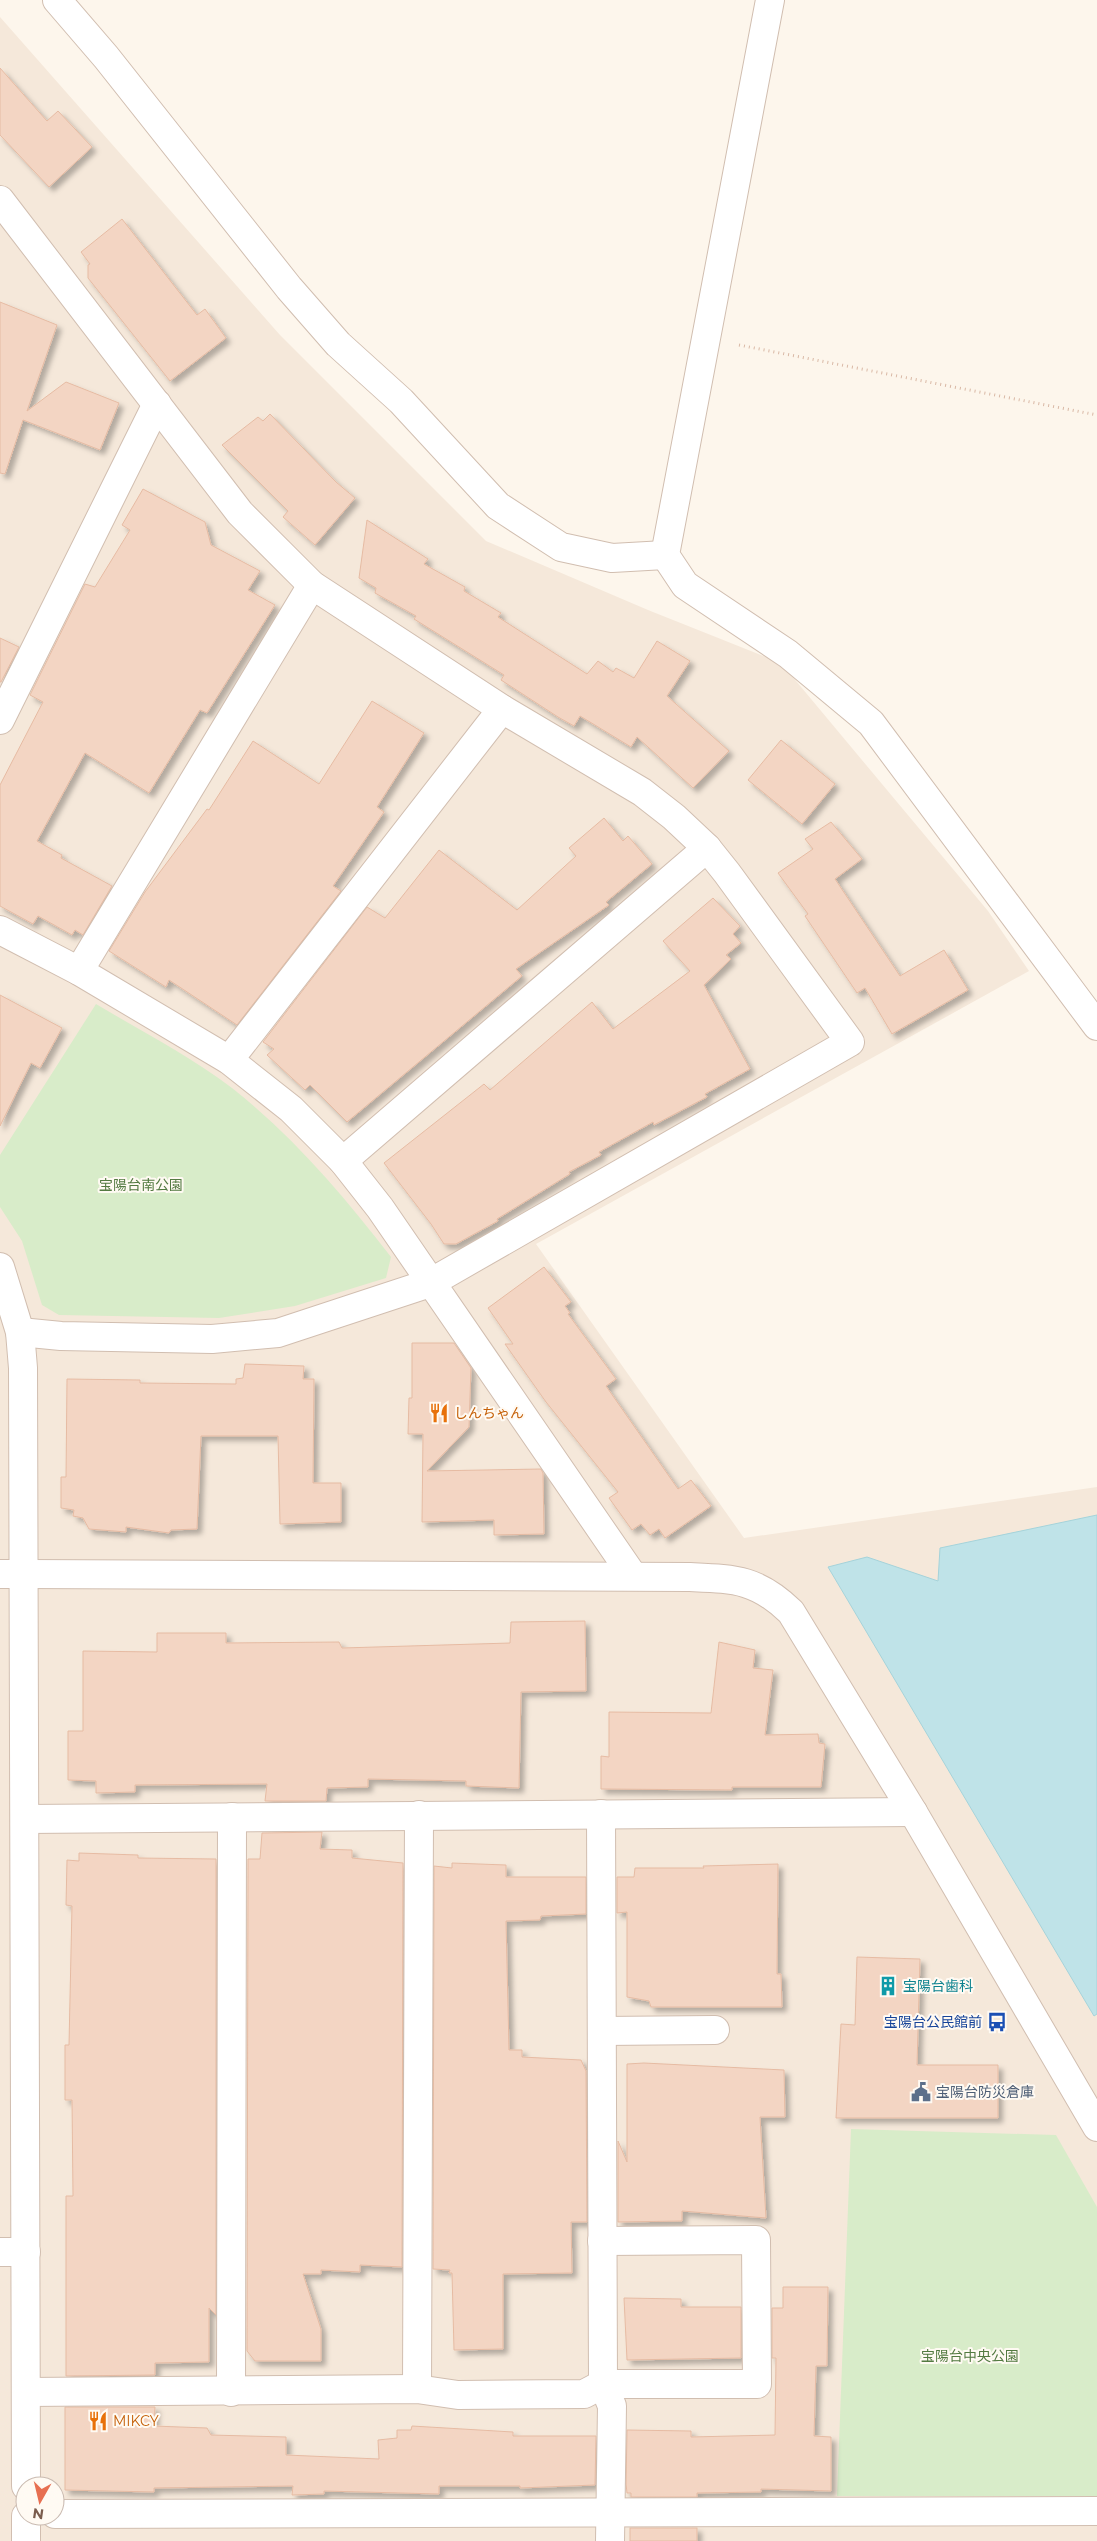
<svg xmlns="http://www.w3.org/2000/svg" width="1097" height="2541" viewBox="0 0 1097 2541" font-family="Montserrat,'Noto Sans JP',sans-serif">
  <style>
    .residential { fill: #f5e8da; fill-rule: evenodd }
    .green { fill: #d8ecc9 }
    .water { fill: #bfe3e8; stroke: #a5d3da }
    .building { fill: #f3d5c3; stroke: #e6bba3; filter: url(#shadow) }
    .lines { fill: none; stroke-linecap: round; stroke-linejoin: round }
    .minor-casing { stroke: #d1beb0; stroke-width: 30 }
    .tertiary-casing { stroke: #d1beb0; stroke-width: 30 }
    .path { stroke: #d9b8a5; stroke-width: 3; stroke-dasharray: 1 4; stroke-linecap: butt }
    .minor { stroke: #fff; stroke-width: 28 }
    .tertiary { stroke: #fff; stroke-width: 28 }
    .labels { text-anchor: middle; stroke-width: 4; stroke-linejoin: round; paint-order: stroke }
    .park-label { font-size: 14px; fill: #537a41; stroke: #fffaf3 }
    .food-label { font-size: 14px; fill: #c56008; stroke: #fffaf3; text-anchor: start }
    .culture-label { font-size: 14px; fill: #0d838f; stroke: #fffaf3; text-anchor: start }
    .transit-label { font-size: 14px; fill: #164399; stroke: #fffaf3; text-anchor: end }
    .service-label { font-size: 14px; fill: #4e5e75; stroke: #fffaf3; text-anchor: start }
  </style>
  <defs>
    <filter id="shadow"><feDropShadow dx="4.5" dy="4.5" stdDeviation="2.5" flood-color="#0004"/></filter>
  </defs>
  <rect width="100%" height="100%" fill="#fdf6ec"/>
  <path class="residential" d="M0,17L280,335L486,541L648,610L781,663L988,911L1029,971L536,1244L744,1538L1097,1487V2541H0ZM25,2486H55V2516H25Z"/>
  <g class="green">
    <path d="M96,1004C141,1031 190,1056 232,1088C293,1136 344,1196 391,1257L386,1278L295,1306L219,1318L59,1315L42,1305L22,1241L0,1207V1155Z"/>
    <path d="M851,2129L1056,2135L1097,2207V2496H837Z"/>
  </g>
  <path class="water" d="M1097,1515V2014L1094,2016L828,1567L867,1557L938,1581L940,1548Z"/>
  <g class="building">
    <path d="M0,68L47,121L58,111L92,147L49,187L0,135Z"/>
    <path d="M122,219L197,315L205,309L226,338L170,381L88,278V265L90,264L81,252Z"/>
    <path d="M0,302L57,325L27,411L66,382L119,403L100,450L23,420L5,474L0,473Z"/>
    <path d="M270,414L336,482L355,498L315,545L283,517L288,511L222,445L258,417L263,421Z"/>
    <path d="M143,489L205,522L211,545L260,571L248,590L275,605L207,713L200,710L149,793L85,753L37,841L62,855L61,858L112,886L83,935L75,930L72,935L38,916L33,924L0,906V785L43,702L30,695L85,584L95,587L130,530L122,525Z"/>
    <path d="M367,520L428,559L424,564L465,587L464,591L501,613L498,617L587,674L598,661L613,672L616,668L634,678L657,641L690,661L667,696L729,751L693,788L637,737L631,747L580,716L574,726L558,717L501,680L504,675L414,619L416,616L375,593L376,588L359,578Z"/>
    <path d="M0,638L19,647L1,682H0Z"/>
    <path d="M372,701L424,733L377,807L384,812L333,886L341,891L237,1025L169,980L166,987L109,951L145,892L207,809L209,810L253,741L319,784Z"/>
    <path d="M781,740L835,784L802,824L748,780Z"/>
    <path d="M604,818L623,841L628,836L652,864L606,902L609,905L516,969L522,976L347,1122L310,1085L305,1090L267,1055L274,1049L263,1042L367,907L385,918L439,850L517,910L576,856L569,848Z"/>
    <path d="M831,822L862,859L835,879L900,976L944,950L968,990L892,1034L865,988L857,993L805,916L808,914L778,873L813,849L805,839Z"/>
    <path d="M713,898L740,926L733,934L741,943L726,955L731,959L704,985L750,1069L705,1094L707,1097L654,1125L653,1122L599,1152L601,1155L569,1172L570,1174L497,1219L498,1221L456,1244H444L431,1224L384,1163L484,1084L490,1090L592,1002L613,1029L690,971L663,941Z"/>
    <path d="M0,995L62,1028L40,1068L31,1063L0,1126Z"/>
    <path d="M544,1267L571,1302L565,1306L570,1313L568,1314L616,1379L606,1386L678,1489L691,1480L711,1506L665,1538L659,1529L650,1535L641,1524L632,1530L609,1498L618,1492L546,1402L505,1344H513L488,1308Z"/>
    <path d="M412,1343H454L471,1368L469,1427L427,1471L541,1469L543,1473L544,1534L494,1535V1520L422,1522L423,1434H408L409,1398H412Z"/>
    <path d="M245,1364L304,1366L303,1379H314L313,1483H341V1522L280,1524L278,1436H201L197,1529L171,1530L169,1533L126,1527V1532L89,1529L83,1518L73,1516L74,1510L61,1508V1477H66L67,1379L140,1380V1383L236,1384V1379L243,1378Z"/>
    <path d="M585,1621L586,1691L521,1692L519,1788L466,1786V1781L368,1779V1787L327,1788L326,1801H265L267,1784L135,1785V1792L96,1793V1781L68,1780V1731H83V1651L157,1652V1633H226V1643L339,1642L342,1648L510,1643L511,1622Z"/>
    <path d="M719,1642L755,1650L753,1668L773,1670L765,1735L818,1734L819,1743L825,1744L821,1787H732V1790L601,1789V1756L609,1757V1712L711,1713Z"/>
    <path d="M322,1832L320,1849L352,1850V1858L403,1863L402,2267L360,2265V2272L321,2270V2274H303L321,2329V2361H255L247,2351L248,1859H260L262,1833Z"/>
    <path d="M79,1853L138,1855V1858L216,1859V2315L209,2308V2362L155,2363V2375L66,2376V2196H73L72,2100H65V2045H69L72,1906L66,1905L67,1860L79,1861Z"/>
    <path d="M452,1863L506,1865V1877H586V1914L541,1916L540,1920L506,1921L509,2050H522V2057L581,2060L586,2071L587,2222H571L572,2273L503,2274V2349L454,2350L452,2273H449L450,2270L433,2269L434,1866L452,1868Z"/>
    <path d="M778,1864L777,1974H781L782,2007H651L649,2001L627,1997V1912L617,1913V1877H634L635,1868H704L703,1866Z"/>
    <path d="M857,1957L920,1959L917,2065H998V2118H836L841,2024L855,2025Z"/>
    <path d="M644,2063L784,2070L785,2117H760L766,2218L682,2211V2221L618,2222V2141L627,2162V2064Z"/>
    <path d="M783,2287H828L827,2366H816L814,2436L831,2437V2491L761,2489V2492L697,2493V2497H631V2493H627L626,2484L627,2430L691,2431V2437L775,2435L776,2358H772V2308H783Z"/>
    <path d="M624,2298L681,2299V2307H741V2358L627,2360Z"/>
    <path d="M65,2407H155L154,2426L207,2428L211,2435L286,2437V2455L379,2459L378,2440L397,2438V2430H411L412,2426L513,2432V2436H596L595,2485L520,2488V2486H439V2494L324,2491V2494L292,2495L293,2486L154,2488V2492L65,2490Z"/>
    <rect x="630" y="2528" width="67" height="13"/>
  </g>
  <g class="lines">
    <defs>
      <g id="minor">
        <path d="M57,0L106,57L289,288L338,344L401,401L498,506L561,547L612,558L665,555"/>
        <path d="M770,0L665,555L685,585L788,654L871,723L1097,1026"/>
        <path d="M0,200L240,513L312,585L502,709L642,792L674,817L707,848L727,873L850,1042L430,1283L278,1333L212,1339L61,1336L20,1332"/>
        <path d="M0,720L157,404"/>
        <path d="M0,930L79,971L229,1060L291,1109L343,1161L380,1208L633,1576"/>
        <path d="M79,971L312,585"/>
        <path d="M229,1060L502,709"/>
        <path d="M343,1161L707,848"/>
        <path d="M0,1574H25"/>
        <path d="M601,1814L603,2384L612,2406L610,2541"/>
        <path d="M25,1819L913,1812"/>
        <path d="M602,2031L715,2030"/>
        <path d="M0,2252H26"/>
        <path d="M417,2389L419,1815"/>
        <path d="M26,2392L417,2389L458,2395L584,2394L603,2384H757L756,2240L602,2241"/>
        <path d="M231,2392L232,1817"/>
        <path d="M55,2514L1097,2511"/>
      </g>
      <g id="tertiary">
        <path d="M0,1267L20,1332L23,1368L26,2486"/>
        <path d="M25,1574L690,1577C735,1579 757,1579 791,1612L913,1812L1097,2127"/>
        <path d="M26,2541V2516"/>
      </g>
    </defs>
    <use href="#minor" class="minor-casing"/>
    <use href="#tertiary" class="tertiary-casing"/>
    <path class="path" d="M739,345L1097,415"/>
    <use href="#minor" class="minor"/>
    <use href="#tertiary" class="tertiary"/>
  </g>
  <defs>
    <symbol id="restaurant-bare" viewBox="-9 -9 18 18"><path d="M-5-6h1v4h1v-4h1v4h1v-4h1v5L-1.5 .5V6h-2V.5L-5-1ZM5-6V6H3V1.5H1.5Q1.5-4 5-6Z" fill="#e8710a" stroke="#fffaf3" stroke-width="2.5" paint-order="stroke"/></symbol>
    <symbol id="building-bare" viewBox="-9 -9 18 18"><path d="M-4-6H4V6H1V3H-1V6H-4ZM-2.5-4.3h1.7v1.8h-1.7ZM.8-4.3h1.7v1.8H.8ZM-2.5-1h1.7V.8h-1.7ZM.8-1h1.7V.8H.8Z" fill="#0f9aa8" stroke="#fffaf3" stroke-width="2.5" paint-order="stroke"/></symbol>
    <symbol id="bus-bare" viewBox="-9 -9 18 18"><path d="M-5-6H5V4H4V6H2V4H-2V6H-4V4H-5ZM-3.5-4V0h7V-4ZM-3.5 1.2v1.5H-2V1.2ZM2 1.2v1.5H3.5V1.2Z" fill="#1a4fb4" stroke="#fffaf3" stroke-width="2.5" paint-order="stroke"/></symbol>
    <symbol id="civic-bare" viewBox="-9 -9 18 18"><path d="M-.6-6.5H3V-4.5H.6V-3L4-1V1h2V6H-6V1h2V-1L-.6-3ZM-1.2 2.5V6h2.4V2.5Z" fill="#5c6f8a" stroke="#fffaf3" stroke-width="2.5" paint-order="stroke"/></symbol>
  </defs>
  <g fill-rule="evenodd">
    <use href="#restaurant-bare" x="425" y="1399" width="28" height="28"/>
    <use href="#building-bare" x="874" y="1972" width="28" height="28"/>
    <use href="#bus-bare" x="983" y="2008" width="28" height="28"/>
    <use href="#civic-bare" x="907" y="2078" width="28" height="28"/>
    <use href="#restaurant-bare" x="84" y="2407" width="28" height="28"/>
  </g>
  <g class="labels">
    <g class="park-label">
      <text x="141" y="1190">宝陽台南公園</text>
      <text x="970" y="2361">宝陽台中央公園</text>
    </g>
    <g class="food-label">
      <text x="454" y="1418">しんちゃん</text>
      <text x="113" y="2426">MIKCY</text>
    </g>
    <g class="culture-label">
      <text x="903" y="1991">宝陽台歯科</text>
    </g>
    <g class="transit-label">
      <text x="982" y="2027">宝陽台公民館前</text>
    </g>
    <g class="service-label">
      <text x="936" y="2097">宝陽台防災倉庫</text>
    </g>
  </g>
  <g transform="translate(40 2501) rotate(188)"><circle r="24" fill="#fffaf3" stroke="#cabbb1"/>
  <path d="M0-4L9 19L0 12L-9 19Z" fill="#e76f51"/>
  <text y="-8" font-size="14" font-weight="bold" text-anchor="middle" fill="#7a5c4d">N</text>
  </g>
</svg>
